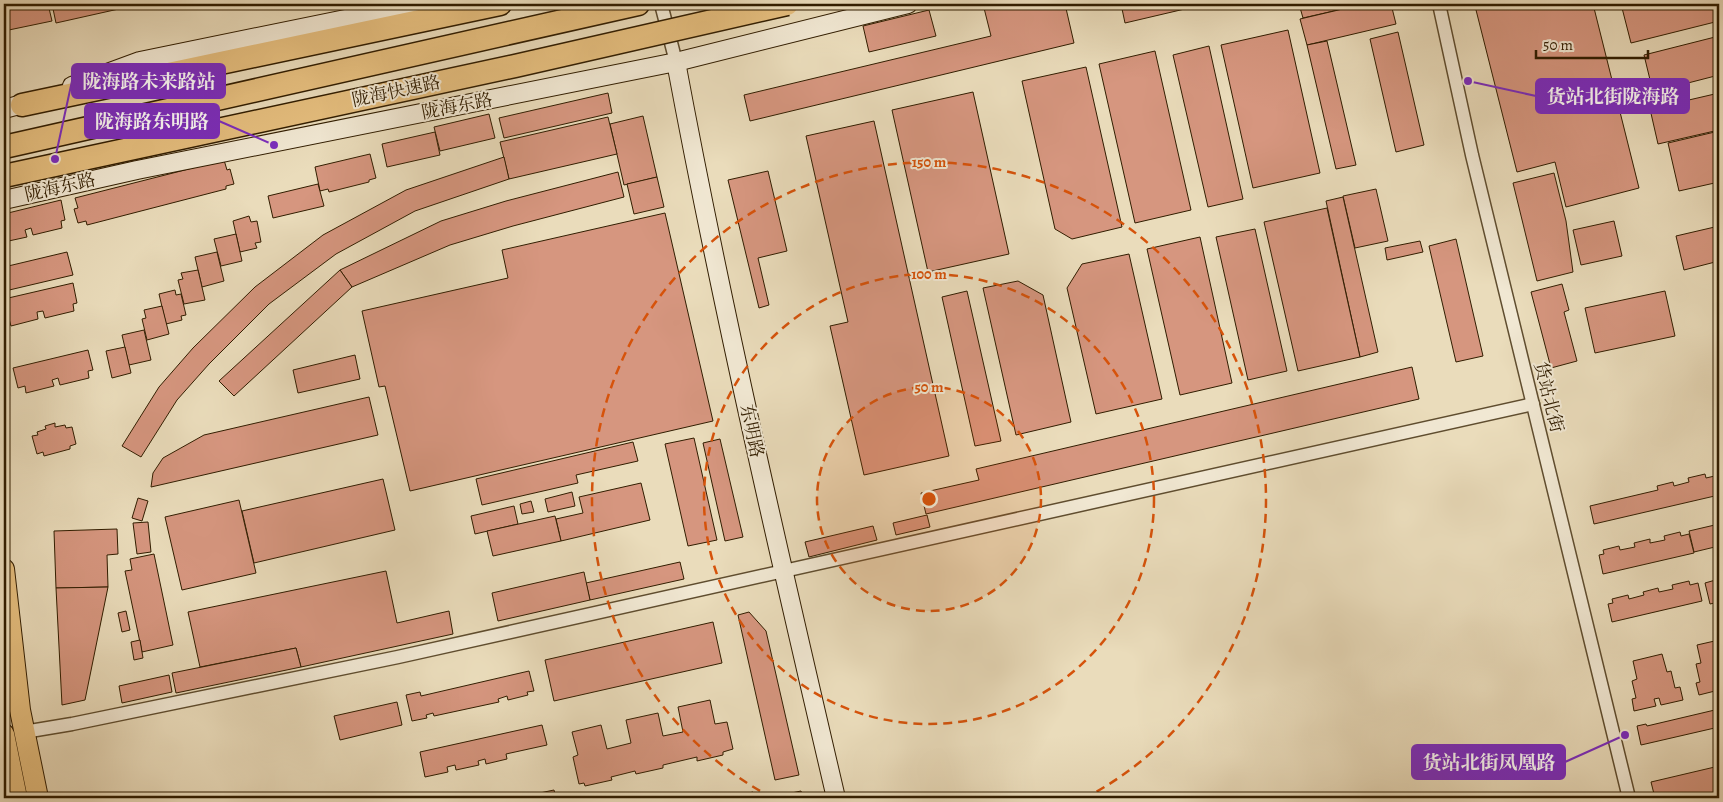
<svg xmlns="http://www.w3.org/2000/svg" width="1723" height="802" viewBox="0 0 1723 802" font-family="Alegreya,'Noto Serif SC',serif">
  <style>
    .building { fill: #d6967f; stroke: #311d00 }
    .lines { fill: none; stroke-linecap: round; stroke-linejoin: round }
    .street-casing { stroke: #5f4d2f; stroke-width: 15 }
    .secondary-casing { stroke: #311d00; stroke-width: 20 }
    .primary-casing { stroke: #311d00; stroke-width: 22 }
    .highway-casing { stroke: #311d00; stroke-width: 25 }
    .street { stroke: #f1e8d3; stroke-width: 12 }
    .secondary { stroke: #f1e8d3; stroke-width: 18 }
    .primary { stroke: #e5be7e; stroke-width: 20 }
    .highway { stroke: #e5be7e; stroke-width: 22 }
    .highway-bridge-casing { stroke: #311d00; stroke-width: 25; stroke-linecap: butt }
    .highway-bridge { stroke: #e5be7e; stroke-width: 22 }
    .ring { fill: none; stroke: #d6530b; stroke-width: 2.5; stroke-dasharray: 9 6 }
    .labels { text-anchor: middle; stroke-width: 4; stroke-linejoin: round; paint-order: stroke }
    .street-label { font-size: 18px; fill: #311d00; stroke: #f1e8d3 }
    .centre { fill: #d6530b; stroke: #f1e8d3; stroke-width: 2.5 }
    .ring-label { font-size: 15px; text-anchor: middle; font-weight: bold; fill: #d6530b; stroke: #f1e8d3; stroke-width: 4; stroke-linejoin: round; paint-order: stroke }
    .leader { fill: none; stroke: #7b2cbf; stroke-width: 2 }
    .callout-dot { fill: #7b2cbf; stroke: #f1e8d3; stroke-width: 2 }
    .callout { fill: #7b2cbf; stroke: #7b2cbf; stroke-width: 2 }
    .callout-label { font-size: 19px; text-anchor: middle; font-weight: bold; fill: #fff }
  </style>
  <rect width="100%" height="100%" fill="#eadcbb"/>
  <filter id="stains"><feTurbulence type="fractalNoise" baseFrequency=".004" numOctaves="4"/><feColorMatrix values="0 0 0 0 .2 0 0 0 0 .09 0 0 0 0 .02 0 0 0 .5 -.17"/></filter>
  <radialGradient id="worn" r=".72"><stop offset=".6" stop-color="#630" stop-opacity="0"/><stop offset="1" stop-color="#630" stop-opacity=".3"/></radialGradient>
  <g class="building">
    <path d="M4,4H48L52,21L4,31Z"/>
    <path d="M52,4H141L56,23Z"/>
    <path d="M983,4H1065L1074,43L750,121L744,95L991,36Z"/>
    <path d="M1121,4H1206L1125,23Z"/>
    <path d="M1299,4H1364L1303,18Z"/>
    <path d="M1364,4H1391L1396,24L1307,45L1300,19Z"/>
    <path d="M1484,4H1593L1639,188L1566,207L1555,162L1517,172L1475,6Z"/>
    <path d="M1621,4H1719V21L1631,43Z"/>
    <path d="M929,10L936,36L869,52L863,26Z"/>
    <path d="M1288,30L1320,173L1253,188L1221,45Z"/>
    <path d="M1398,32L1424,145L1396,152L1370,39Z"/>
    <path d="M1719,36V75L1653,92L1644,55Z"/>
    <path d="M1327,41L1356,165L1336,169L1307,45Z"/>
    <path d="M1209,46L1243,199L1208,207L1173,55Z"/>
    <path d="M1155,51L1191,210L1135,223L1099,64Z"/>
    <path d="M1086,67L1122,227L1072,239L1055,229L1022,81Z"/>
    <path d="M973,92L1009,254L928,272L892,110Z"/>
    <path d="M608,93L612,113L504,138L499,118Z"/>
    <path d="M1719,93V130L1658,144L1650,109Z"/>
    <path d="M489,114L495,138L440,151L434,127Z"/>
    <path d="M643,116L657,177L624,185L610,124Z"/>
    <path d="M608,117L617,154L509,179L500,142Z"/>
    <path d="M874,121L949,456L864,475L830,326L848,322L806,136Z"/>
    <path d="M1719,131V182L1679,191L1668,143Z"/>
    <path d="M435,132L440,155L387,167L382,144Z"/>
    <path d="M370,154L376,178L369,180V182L329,192L328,189L320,191L315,167Z"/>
    <path d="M504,157L509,179L415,211L336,254L269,304L209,364L177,400L141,457L122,446L159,387L193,348L255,287L323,235L406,190Z"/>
    <path d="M224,160L227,170L230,169L234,184L226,186V189L87,225L86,221L78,223L74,209L78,208L75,198Z"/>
    <path d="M768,171L787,251L758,258L769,305L759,308L728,180Z"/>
    <path d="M618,172L624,197L513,226L450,245L352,287L340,270L441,221L506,201Z"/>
    <path d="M1554,173L1566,221L1573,272L1537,281L1513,183Z"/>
    <path d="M657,177L664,207L634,214L627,184Z"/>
    <path d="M318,184L324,206L273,218L268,196Z"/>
    <path d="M1376,189L1388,241L1355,248L1343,196Z"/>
    <path d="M1343,197L1378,352L1360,357L1326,201Z"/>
    <path d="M61,200L65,220L61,221L62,228L33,235L31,228L25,230L27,237L4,242V214Z"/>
    <path d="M1327,208L1360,357L1298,371L1264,222Z"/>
    <path d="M665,213L713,421L410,491L385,386L379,387L362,311L508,278L502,250Z"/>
    <path d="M249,216L251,222L257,221L261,242L255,243L257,248L240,252L233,221Z"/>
    <path d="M1614,221L1622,256L1581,265L1573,230Z"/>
    <path d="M1719,226V261L1684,270L1676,236Z"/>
    <path d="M1255,229L1287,371L1248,380L1216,237Z"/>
    <path d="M236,234L242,261L221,266L214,239Z"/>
    <path d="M1200,237L1232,383L1180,395L1147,249Z"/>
    <path d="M1456,239L1483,356L1456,362L1429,246Z"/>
    <path d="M1420,241L1423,252L1387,260L1385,248Z"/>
    <path d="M67,252L73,275L5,291L4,267Z"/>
    <path d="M217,252L224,281L202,287L195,257Z"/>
    <path d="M1129,254L1162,399L1096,414L1067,288L1082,264Z"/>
    <path d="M198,270L205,300L184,304L178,280L183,279L181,273Z"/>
    <path d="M340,270L352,287L234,396L219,381Z"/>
    <path d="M1018,281L1043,295L1071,422L1016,435L983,288Z"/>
    <path d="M73,283L77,303L73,304L74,311L45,318L43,311L37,312L38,319L11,326L9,319L4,320V299Z"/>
    <path d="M1562,284L1569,310L1564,312L1577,361L1551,368L1531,292Z"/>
    <path d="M175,290L176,295L181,294L186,315L181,316L182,320L166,324L159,294Z"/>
    <path d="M967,291L1001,441L975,446L942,297Z"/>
    <path d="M1665,291L1675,336L1595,353L1585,308Z"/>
    <path d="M162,306L169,334L147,340L142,319L146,318L144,310Z"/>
    <path d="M144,330L151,360L129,365L122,335Z"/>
    <path d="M125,347L131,373L112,378L106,351Z"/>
    <path d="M88,350L93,370L88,371L89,378L60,385L58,378L52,380L54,386L26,393L25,386L18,388L13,368Z"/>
    <path d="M355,355L360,379L298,393L293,370Z"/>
    <path d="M1412,367L1419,399L926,514L921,493L979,480L976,469Z"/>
    <path d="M369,397L378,435L151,487L153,473L163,458L204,435Z"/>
    <path d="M55,423V427L65,425L66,428L72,427L76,444L70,446V449L44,456L43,452L37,454L32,436L38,435L37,432L46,429L45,426Z"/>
    <path d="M694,438L717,540L688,546L665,444Z"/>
    <path d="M720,439L743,537L725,541L703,443Z"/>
    <path d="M633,442L638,461L576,475L578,483L482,505L476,479Z"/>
    <path d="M1705,474L1706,478L1719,475V495L1594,524L1590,506L1658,490L1657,486L1673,482L1674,486L1689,482L1688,478Z"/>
    <path d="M383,479L395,530L254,563L242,511Z"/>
    <path d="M641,483L650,520L561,541L556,519L583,513L579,497Z"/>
    <path d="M572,492L575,506L548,512L545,499Z"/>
    <path d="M138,498L148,501L142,521L132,518Z"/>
    <path d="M239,500L256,573L182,590L165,517Z"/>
    <path d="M531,501L534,512L522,514L520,504Z"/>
    <path d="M514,506L518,524L475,534L471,516Z"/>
    <path d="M927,515L930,527L896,535L893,523Z"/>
    <path d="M555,516L561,541L493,556L487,531Z"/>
    <path d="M148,522L151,552L137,554L133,523Z"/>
    <path d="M1719,524V546L1694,552L1689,531Z"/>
    <path d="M873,526L877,540L809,557L805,542Z"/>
    <path d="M117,529L118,554L107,555L108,587L56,588L54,531Z"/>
    <path d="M1680,532L1681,536L1689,534L1694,553L1603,574L1599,555L1604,554L1603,550L1619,546L1620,550L1635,547L1634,543L1650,539V543L1665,540L1664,536Z"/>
    <path d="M154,554L173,645L142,652L125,571L132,570L130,559Z"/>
    <path d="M680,562L684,579L590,600L586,583Z"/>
    <path d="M386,571L397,623L449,611L453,634L301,667L296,648L200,667L188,612Z"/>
    <path d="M584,572L590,600L498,621L492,593Z"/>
    <path d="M1719,579V602L1710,604L1705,583Z"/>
    <path d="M1689,581L1690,585L1698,583L1702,601L1612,622L1608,604L1613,603L1612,599L1628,595L1629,599L1644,595L1643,592L1658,588L1659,592L1673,589L1672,585Z"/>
    <path d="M108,587L85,700L62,705L56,588Z"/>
    <path d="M126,611L130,630L122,632L118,613Z"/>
    <path d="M749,612L766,631L799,775L775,780L738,615Z"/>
    <path d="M713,622L722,663L554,701L545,660Z"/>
    <path d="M140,640L143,658L134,660L131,642Z"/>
    <path d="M1719,640V690L1699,695L1696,683L1700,682L1696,664L1701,663L1697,645Z"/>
    <path d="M296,648L301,667L176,693L172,673Z"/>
    <path d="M1662,654L1667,672L1671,671L1675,688L1680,687L1683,700L1661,705L1659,698L1654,699L1656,706L1634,711L1632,699L1636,698L1632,681L1637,679L1633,661Z"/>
    <path d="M529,671L534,691L527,692L528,695L508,700L507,696L498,699L499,702L434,716L433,713L426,715L427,718L412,721L406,695L420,692L421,696Z"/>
    <path d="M169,675L172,692L122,703L119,686Z"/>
    <path d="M710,700L715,724L727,722L733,749L723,752V755L697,761V757L663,765V768L636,774L635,771L611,777L612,780L585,786L584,783L579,784L573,757L578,755L572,732L601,725L607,749L631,743L626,720L658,713L663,736L683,732L678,707Z"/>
    <path d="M397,702L402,725L340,740L334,716Z"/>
    <path d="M1719,709V727L1641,745L1637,726L1646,724L1647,726Z"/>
    <path d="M542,725L547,745L506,754L507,759L486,764L485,759L478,761L479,765L456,770L455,765L447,767L448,772L425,777L420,752Z"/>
    <path d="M1719,766V791L1689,798H1655L1651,782Z"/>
    <path d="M554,790L556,798H516Z"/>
    <path d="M801,791L803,798H768Z"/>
    <path d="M753,792L755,798H725Z"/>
  </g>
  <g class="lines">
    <defs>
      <g id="street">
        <path d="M661,4L676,62"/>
        <path d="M1439,4L1472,155L1629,798"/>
        <path d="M24,732L72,724L398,657L1533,404"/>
      </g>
      <g id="secondary">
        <path d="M676,62C722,309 779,554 836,798"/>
        <path d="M72,86L140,61L419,4"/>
        <path d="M4,109L34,101"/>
        <path d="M4,200L137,170L676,62L908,4"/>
      </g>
      <g id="primary">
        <path d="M4,569L20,710L38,798"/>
        <path d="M4,734L17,798"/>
      </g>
      <g id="highway">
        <path d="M22,105L500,4"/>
        <path d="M4,147L638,4"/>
      </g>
    </defs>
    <use href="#street" class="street-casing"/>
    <use href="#secondary" class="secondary-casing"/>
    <use href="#primary" class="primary-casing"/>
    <use href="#highway" class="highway-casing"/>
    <use href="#street" class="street"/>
    <use href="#secondary" class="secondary"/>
    <use href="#primary" class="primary"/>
    <use href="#highway" class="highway"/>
    <defs>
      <path id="highway-bridge" d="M4,176L515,66L787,4"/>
    </defs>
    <use href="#highway-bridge" class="highway-bridge-casing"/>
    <use href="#highway-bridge" class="highway-bridge"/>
  </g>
  <circle cx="929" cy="499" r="112" fill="#d6530b" fill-opacity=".12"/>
  <g class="ring">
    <circle cx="929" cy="499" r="112"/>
    <circle cx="929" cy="499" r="225"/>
    <path d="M773 798A337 337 0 1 1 1085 798"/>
  </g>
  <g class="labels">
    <g class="street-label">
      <text transform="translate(396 91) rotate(-12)" y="6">陇海快速路</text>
      <text transform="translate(457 106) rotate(-11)" y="6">陇海东路</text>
      <text transform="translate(60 187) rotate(-13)" y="6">陇海东路</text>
      <text transform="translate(1549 397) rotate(76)" y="6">货站北街</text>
      <text transform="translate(752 431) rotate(78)" y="6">东明路</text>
    </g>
  </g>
  <circle cx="929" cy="499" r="8" class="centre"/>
  <g class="ring-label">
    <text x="929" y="167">150 m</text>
    <text x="929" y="279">100 m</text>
    <text x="929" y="392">50 m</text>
  </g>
  <path class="leader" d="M55 159L72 81M1468 81L1536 96M274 145L219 121M1625 735L1565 762"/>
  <g class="callout-dot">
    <circle cx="55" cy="159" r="5"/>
    <circle cx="1468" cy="81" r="5"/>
    <circle cx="274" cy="145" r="5"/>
    <circle cx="1625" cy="735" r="5"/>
  </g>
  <g class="callout">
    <rect x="72" y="64" width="153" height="34" rx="5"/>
    <rect x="1536" y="79" width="153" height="34" rx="5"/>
    <rect x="85" y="104" width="134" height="34" rx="5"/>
    <rect x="1412" y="745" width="153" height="34" rx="5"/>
  </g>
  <g class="callout-label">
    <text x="149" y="88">陇海路未来路站</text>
    <text x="1613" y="103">货站北街陇海路</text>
    <text x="152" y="128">陇海路东明路</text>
    <text x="1489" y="769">货站北街凤凰路</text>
  </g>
  <rect width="1723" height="802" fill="none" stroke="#eadcbb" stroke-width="20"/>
  <rect x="5" y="5" width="1713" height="792" fill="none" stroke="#311d00" stroke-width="2.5"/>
  <rect x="10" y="10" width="1703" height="782" fill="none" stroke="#311d00"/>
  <path d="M1536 50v8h112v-8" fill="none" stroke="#311d00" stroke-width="2.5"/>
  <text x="1543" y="50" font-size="15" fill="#311d00" stroke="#f1e8d3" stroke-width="4" paint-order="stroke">50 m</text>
  <rect width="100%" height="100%" filter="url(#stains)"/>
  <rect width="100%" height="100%" fill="url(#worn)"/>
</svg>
